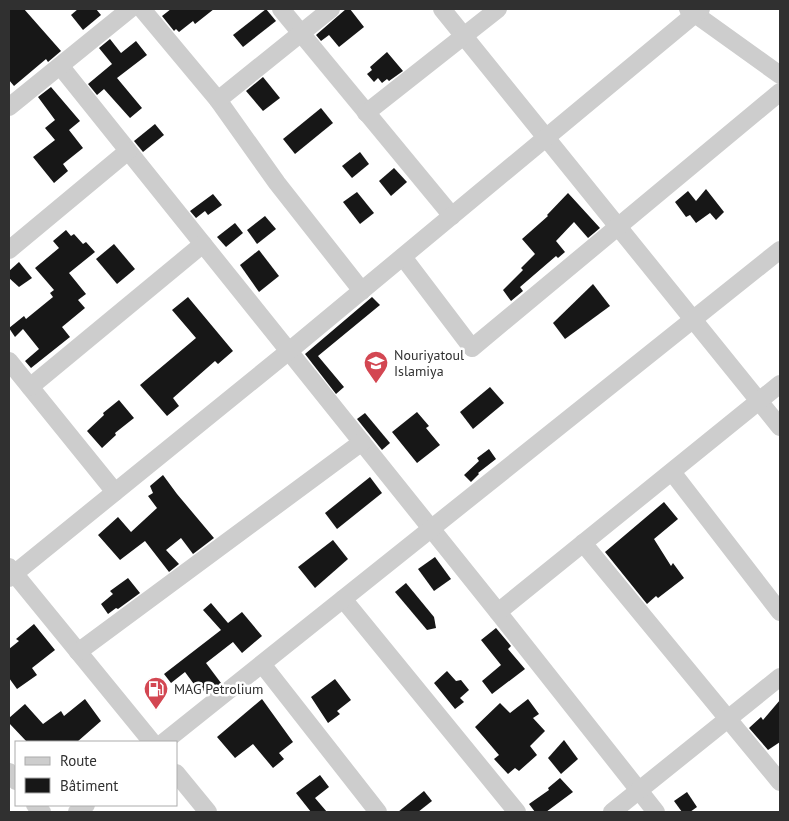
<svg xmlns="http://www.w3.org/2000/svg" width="789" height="821" viewBox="0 0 789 821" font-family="'PT Sans',sans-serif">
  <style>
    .building { fill: #171717 }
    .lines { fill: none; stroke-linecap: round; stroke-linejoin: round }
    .minor { stroke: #cdcdcd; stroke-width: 18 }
    .labels { text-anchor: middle; stroke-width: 5; stroke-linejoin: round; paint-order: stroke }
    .poi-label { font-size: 14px; fill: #303030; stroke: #fff; text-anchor: start }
  </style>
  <rect width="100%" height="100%" fill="#fff"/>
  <g class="building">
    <path d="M9,9H24L61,51L48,62L46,59L14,86L9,80Z"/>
    <path d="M78,9H96L101,15L83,30L71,15Z"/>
    <path d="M171,9H214L195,24L193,21L179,32L176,29L174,31L162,16Z"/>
    <path d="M266,9L276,21L243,47L233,35Z"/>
    <path d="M346,9H350L364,27L339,47L329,35L321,41L316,35Z"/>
    <path d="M110,39L121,53L136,41L147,55L117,78L142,108L130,118L104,89L97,95L88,84L112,64L99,48Z"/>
    <path d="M387,52L403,71L389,81L387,79L382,83L378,78L374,82L367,74L372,70L370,67Z"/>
    <path d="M263,77L280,98L263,111L246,91Z"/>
    <path d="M51,87L80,121L69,130L83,148L63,164L68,171L54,183L33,157L55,140L45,128L55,120L38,97Z"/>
    <path d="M321,108L333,123L295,154L283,139Z"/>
    <path d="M155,124L164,135L143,152L134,141Z"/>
    <path d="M360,152L369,164L352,178L342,166Z"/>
    <path d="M394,168L407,182L391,196L379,181Z"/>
    <path d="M706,189L724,212L716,220L710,213L696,223L690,215L686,217L675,202L688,191L696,201Z"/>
    <path d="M357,192L374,213L360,224L343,202Z"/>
    <path d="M568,193L600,228L588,238L574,222L556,241L565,252L558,258L556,256L520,287L523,291L511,301L503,290L523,270L521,268L535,254L522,239L548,216L547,215Z"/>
    <path d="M213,194L222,205L208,215L205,211L196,218L190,211Z"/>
    <path d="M265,216L276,229L257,244L247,230Z"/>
    <path d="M235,223L243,233L226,247L217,237Z"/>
    <path d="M66,230L71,236L74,234L83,244L86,242L95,252L69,273L86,294L78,300L85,308L62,327L70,337L31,368L25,361L39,349L23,329L15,337L9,328L24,316L26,319L53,297L50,293L54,290L35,268L59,248L53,241Z"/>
    <path d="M114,244L135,269L117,284L96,259Z"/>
    <path d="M259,250L279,276L259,292L240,265Z"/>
    <path d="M19,262L32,278L19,287L9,278V271Z"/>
    <path d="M593,284L610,306L565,339L553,323Z"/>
    <path d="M188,297L233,351L218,364L215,361L173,398L179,406L167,416L140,385L196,338L172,310Z"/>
    <path d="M372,297L380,305L318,356L344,387L336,394L305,354Z"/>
    <path d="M490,387L504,403L473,429L460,412Z"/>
    <path d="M119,400L134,418L115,433L116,435L102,448L87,431L104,415L103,413Z"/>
    <path d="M417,412L429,426L426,428L440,445L417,463L392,432Z"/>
    <path d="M365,413L390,443L382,450L357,419Z"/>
    <path d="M489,449L496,459L478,473L479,474L471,482L464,475L479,461L477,458Z"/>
    <path d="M163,475L177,494L214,538L193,554L181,538L166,550L179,564L169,572L145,541L120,560L98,535L118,517L131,532L157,508L148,496L153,493L150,486Z"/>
    <path d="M370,477L382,493L337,529L325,513Z"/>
    <path d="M664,502L678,519L654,539L671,566L673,563L684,578L658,598L656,596L647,604L605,552Z"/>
    <path d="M333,540L348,559L315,588L298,567Z"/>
    <path d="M435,557L451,579L434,591L418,569Z"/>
    <path d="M128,578L140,593L118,609L116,608L108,614L101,604L113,594L110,591Z"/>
    <path d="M406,583L434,617L436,628L427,630L395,592Z"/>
    <path d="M211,603L228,623L242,612L262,636L242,653L233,642L206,663L221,683L206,695L202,688L199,691L185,672L171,683L164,674L221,630L203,610Z"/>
    <path d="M34,624L55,650L32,668L37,675L17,689L9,678V649L19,641L16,639Z"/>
    <path d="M496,628L511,646L508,649L525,669L492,694L482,681L501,665L481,640Z"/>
    <path d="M447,671L456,681L461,680L469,690L460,698L464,702L455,709L434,683Z"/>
    <path d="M335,679L351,700L337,711L340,714L328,723L311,697Z"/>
    <path d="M85,699L101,721L77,742H27L9,723V718L25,704L43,724L61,711L64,716Z"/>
    <path d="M262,699L293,742L279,753L284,759L273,768L253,744L235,758L217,737Z"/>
    <path d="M528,699L539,714L533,718L545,731L530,746L537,755L519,771L515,768L508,774L494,759L499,755L475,727L500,703L510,713Z"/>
    <path d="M780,700V742L768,750L749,728L761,717L763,720Z"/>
    <path d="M564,740L578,759L561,774L548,758Z"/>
    <path d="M320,775L329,787L315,798L327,812H311L296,793Z"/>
    <path d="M560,778L573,792L546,812H535L529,804L549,790L548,788Z"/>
    <path d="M424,791L432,801L418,812H398Z"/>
    <path d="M687,792L697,807L690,812H682L674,801Z"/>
  </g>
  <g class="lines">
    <g class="minor">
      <path d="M142,9L218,100L277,183L362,291"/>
      <path d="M281,9L452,216"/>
      <path d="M442,9L780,427"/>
      <path d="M688,9L780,75"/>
      <path d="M61,67L498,612L656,812"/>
      <path d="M218,100L331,9"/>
      <path d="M9,107L130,9"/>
      <path d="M366,113L498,9"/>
      <path d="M9,250L128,151"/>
      <path d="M403,257L472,348L780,92"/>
      <path d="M9,361L115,492"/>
      <path d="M30,387L203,244"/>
      <path d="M672,472L780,612"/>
      <path d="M583,543L780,782"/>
      <path d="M9,567L152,742"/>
      <path d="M9,578L289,351L701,9"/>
      <path d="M343,599L517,812"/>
      <path d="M498,612L780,384"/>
      <path d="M78,652L362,442"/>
      <path d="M262,664L378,812"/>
      <path d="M164,742L780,250"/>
      <path d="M9,772L16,781"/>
      <path d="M176,773L208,812"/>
      <path d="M35,805L42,812"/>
      <path d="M77,812L86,805"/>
      <path d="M612,812L780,677"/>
    </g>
  </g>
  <defs>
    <symbol id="school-pin" viewBox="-11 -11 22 30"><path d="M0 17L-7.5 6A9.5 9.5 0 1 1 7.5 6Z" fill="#d34752" stroke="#fff"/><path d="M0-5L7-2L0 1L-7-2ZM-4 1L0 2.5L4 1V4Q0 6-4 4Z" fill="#fff"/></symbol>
    <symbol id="fuel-pin" viewBox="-11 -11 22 30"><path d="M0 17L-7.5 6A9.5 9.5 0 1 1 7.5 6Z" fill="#d34752" stroke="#fff"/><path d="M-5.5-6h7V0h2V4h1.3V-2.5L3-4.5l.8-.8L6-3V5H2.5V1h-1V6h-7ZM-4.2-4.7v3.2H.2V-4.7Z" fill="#fff"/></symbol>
  </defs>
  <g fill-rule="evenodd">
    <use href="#school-pin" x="362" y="349" width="28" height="38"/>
    <use href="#fuel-pin" x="142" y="675" width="28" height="38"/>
  </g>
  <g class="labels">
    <g class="poi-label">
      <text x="394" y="360">Nouriyatoul<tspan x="394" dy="16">Islamiya</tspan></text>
      <text x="174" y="694">MAG Petrolium</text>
    </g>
  </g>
  <rect width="789" height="821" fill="none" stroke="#303030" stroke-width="20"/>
  <rect x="15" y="741" width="162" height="65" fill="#ffffff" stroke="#acacac"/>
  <rect x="25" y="757" width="25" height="8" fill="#cdcdcd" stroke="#acacac"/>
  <text x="60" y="766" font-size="15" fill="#303030">Route</text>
  <rect x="25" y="778" width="25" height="15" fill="#171717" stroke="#acacac"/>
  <text x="60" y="791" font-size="15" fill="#303030">Bâtiment</text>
</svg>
